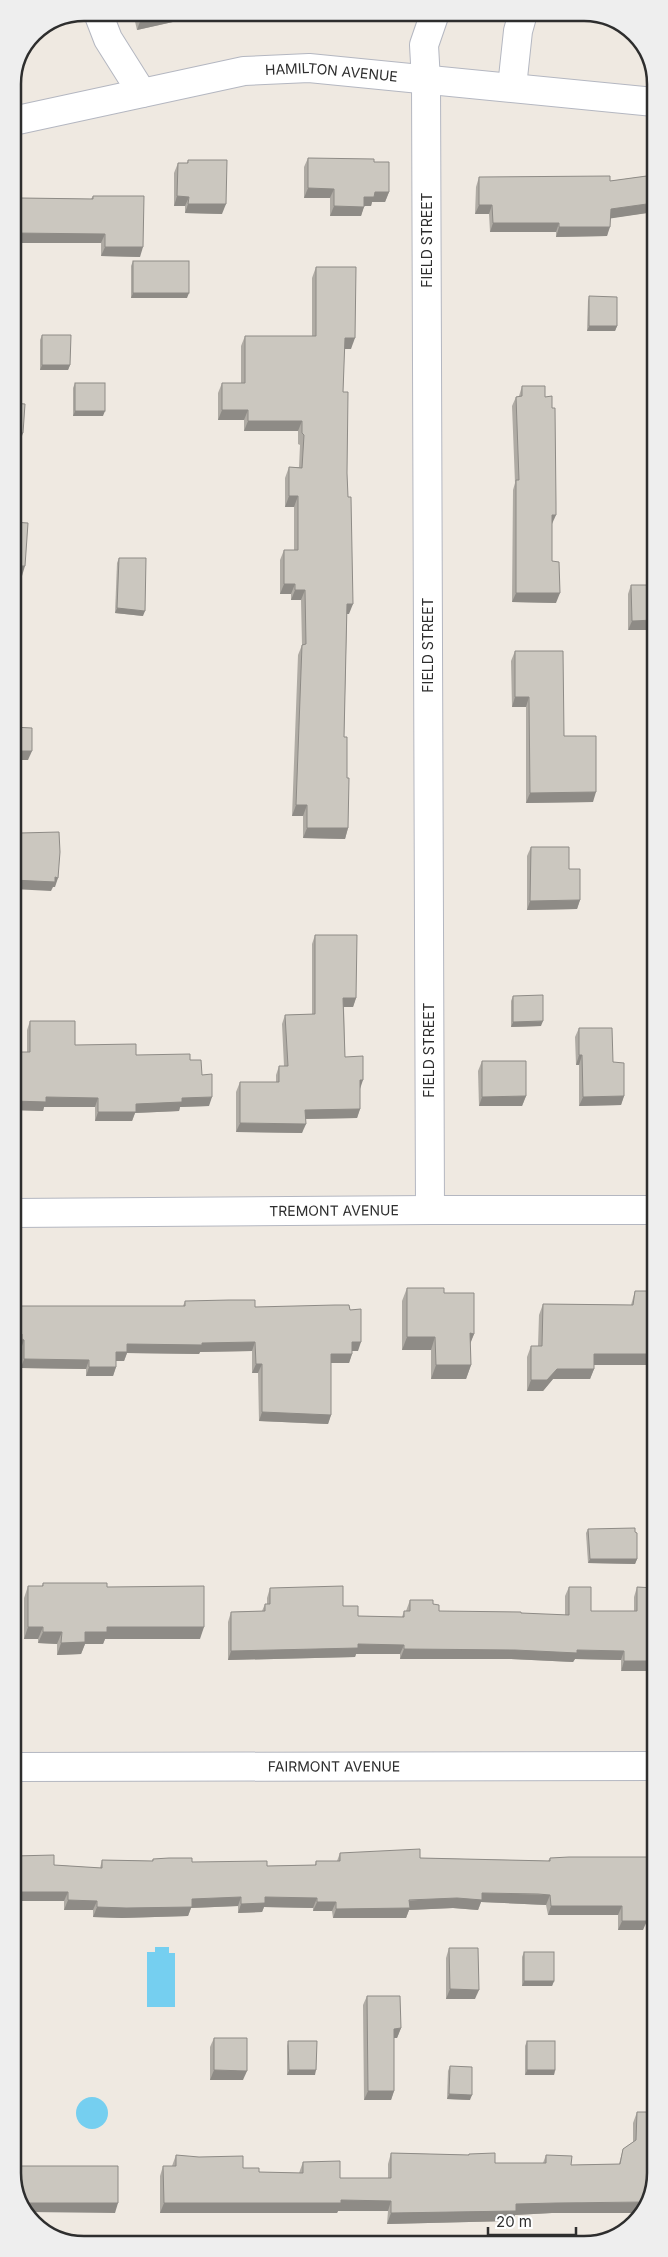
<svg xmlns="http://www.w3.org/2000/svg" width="668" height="2257" viewBox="0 0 668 2257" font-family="Inter,sans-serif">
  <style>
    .water { fill: #75cff0 }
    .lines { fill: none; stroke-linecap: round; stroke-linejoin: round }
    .minor-casing { stroke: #b4b7c1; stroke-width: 30 }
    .minor { stroke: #fff; stroke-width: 28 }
    .wall { fill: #afaba4 }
    .shaded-wall { fill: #8e8b86 }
    .building { fill: #cbc7bf; stroke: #8e8b86 }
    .labels { text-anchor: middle; stroke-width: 5; stroke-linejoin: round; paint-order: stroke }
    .street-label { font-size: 14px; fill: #2e2e2e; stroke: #fff }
    .rim { fill: none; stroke: #2e2e2e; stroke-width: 2.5 }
  </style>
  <rect width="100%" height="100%" fill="#efe9e1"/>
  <g class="water">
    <path d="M155,1947H169V1953H175V2007H147V1952H155Z"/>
    <circle cx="92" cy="2113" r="16"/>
  </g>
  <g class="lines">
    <defs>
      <g id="minor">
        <path d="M98,13L108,39L142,93"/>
        <path d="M512,87L518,31L523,13"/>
        <path id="s1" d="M13,121L244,71L309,68L654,102"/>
        <path d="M430,1210L426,81L424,45L435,13"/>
        <path id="s2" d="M13,1213L430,1210H655"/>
        <path id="s3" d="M14,1767L655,1766"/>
      </g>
    </defs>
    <use href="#minor" class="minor-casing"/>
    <use href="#minor" class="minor"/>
  </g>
  <g class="wall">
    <path d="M133,13H205L204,15L137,30Z"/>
    <path d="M308,158L374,162L389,192L385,202H372L371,206H364L361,216H330V198H304V167Z"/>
    <path d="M188,160L222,214L185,213V206H174V173L178,163H187Z"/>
    <path d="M654,175V215V212L610,218L607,236L556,237V232H490L489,214H475L476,187L479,177L610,181Z"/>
    <path d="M93,196L140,257L101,256V243H13V201H20L21,198L91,199Z"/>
    <path d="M133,261L187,298H131V266Z"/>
    <path d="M316,267L351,349H344L343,392L347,473L349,614H347L344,737L348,828L345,839L303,838V816H292L298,655L302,645L301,600H291V594H280V560L284,550H294V507H285V478L289,467H299L300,445L298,444V431H244V420H218V393L222,383H241V346L245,336H312V278Z"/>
    <path d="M589,296L617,326L615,331H587L588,301Z"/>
    <path d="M42,335L70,365L68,370H40V340Z"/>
    <path d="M75,383L103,416H73V388Z"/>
    <path d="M522,386L552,524V561L556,603L512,602L513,490L515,483L512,406L516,397L519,396Z"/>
    <path d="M119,558L143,616L115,613L117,563Z"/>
    <path d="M631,585H654L628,630V594Z"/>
    <path d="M515,651L564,736L593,802L526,803V707H512L511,661Z"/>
    <path d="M531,847L569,869L580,900L577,909L527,910V856Z"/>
    <path d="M652,873H655V907L648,906L650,878Z"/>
    <path d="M315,935L356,998L353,1007H344L345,1057L360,1089V1109L357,1118L305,1119L302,1133L236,1132V1092L240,1082H276V1075L279,1066H284L282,1024L285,1015L312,1014V944Z"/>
    <path d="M513,996L541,1026L511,1027V1001Z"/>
    <path d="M30,1021L75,1045L136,1055L190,1060L202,1075L209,1106L180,1107L179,1111L135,1113L132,1121H95V1107H44L43,1111L13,1110V1052H27V1030Z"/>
    <path d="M579,1028L613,1062L624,1096L621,1105L579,1106V1065H576L575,1037Z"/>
    <path d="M482,1061L526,1096L522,1106H479L478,1071Z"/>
    <path d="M407,1288L444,1293L474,1334L470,1343L471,1365L466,1379H431V1350H402V1301Z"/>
    <path d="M635,1291L655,1365H594V1369L590,1379H553L543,1391H527V1357L531,1346H538L539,1315L543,1304L631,1305Z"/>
    <path d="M185,1301L255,1307L350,1310L358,1351H352V1354L349,1363H331V1415L328,1424L259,1421L258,1373H252V1351L200,1352L199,1354L127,1353L124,1361H116V1367L113,1376H86V1369L21,1368V1349H19V1343L13,1306H183Z"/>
    <path d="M588,1529L637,1559L635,1564L588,1563L586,1533Z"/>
    <path d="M43,1583L107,1587L200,1639H105L103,1644H85L81,1654L57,1655V1644L38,1643V1639H24V1598L28,1586H42Z"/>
    <path d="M569,1587L591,1611H634V1597L637,1587L655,1588L621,1671V1660L575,1659L573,1662L511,1659H400V1654H356L355,1657L228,1660V1622L231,1612L262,1611L265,1604H267V1598L270,1588L343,1606L358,1616L402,1617L404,1611H406L410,1600L433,1604L439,1611L565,1615V1596Z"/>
    <path d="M340,1853L420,1858L548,1861L550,1858L648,1903L643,1930H618V1915H548L546,1905L481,1902L478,1910L453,1908L409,1910L406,1918H333L332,1911H313V1908L264,1907L262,1912L238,1913V1906L191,1908L188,1916L122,1918L93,1917V1910H64V1901L54,1865L100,1868L102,1860L152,1861L153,1859L192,1862L267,1866L315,1865L316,1861H337Z"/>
    <path d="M449,1948L475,1999H446V1958Z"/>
    <path d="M524,1952L554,1981L552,1986H522V1957Z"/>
    <path d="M367,1996L401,2028L397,2038H394V2091L391,2100H364L363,2005Z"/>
    <path d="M214,2038L243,2080H210V2047Z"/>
    <path d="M288,2041L315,2075H287V2046Z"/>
    <path d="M527,2041L555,2070L554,2075H525V2046Z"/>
    <path d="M450,2066L470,2100L447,2099L448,2071Z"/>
    <path d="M637,2112L656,2173L552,2213L515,2215L513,2221L387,2224L388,2211H338L337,2213H160V2176L163,2166H172L176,2155L243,2168L259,2172L299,2173L303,2162L340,2178H388V2164L391,2153L468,2155L469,2154L495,2163H543L546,2155L571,2165L619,2164L623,2149L633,2142V2123Z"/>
  </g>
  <g class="shaded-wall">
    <path d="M143,13H205L204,15L137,30Z"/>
    <path d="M362,13H404L403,17Z"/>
    <path d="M308,188L334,189L330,198H304Z"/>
    <path d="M375,192H389L385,202H372L371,206H361L364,197Z"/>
    <path d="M177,196L189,197L185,206H174Z"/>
    <path d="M654,203V212L607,219L611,209Z"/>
    <path d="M188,204H226L222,214L185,213Z"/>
    <path d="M479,205H492L489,214H475Z"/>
    <path d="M334,206L364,207L361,216H330Z"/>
    <path d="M493,223H559L556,232H490Z"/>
    <path d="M559,227H610L607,236L556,237Z"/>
    <path d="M13,233L105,234L101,243H13Z"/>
    <path d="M105,247H143L140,257L101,256Z"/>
    <path d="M133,293H189L187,298H131Z"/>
    <path d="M589,326H617L615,331H587Z"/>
    <path d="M345,338H355L351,349H341Z"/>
    <path d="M42,365H70L68,370H40Z"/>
    <path d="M222,410H248L244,420H218Z"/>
    <path d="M75,411H105L103,416H73Z"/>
    <path d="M248,421H302L298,431H244Z"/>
    <path d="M13,432L23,433L20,442H13Z"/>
    <path d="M289,496H298L294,507H285Z"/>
    <path d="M552,515H556L552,524Z"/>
    <path d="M13,566H25L22,576L13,575Z"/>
    <path d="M284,584H295L291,594H280Z"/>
    <path d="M295,590H305L301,600H291Z"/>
    <path d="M516,593H560L556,603L512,602Z"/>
    <path d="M347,604H353L349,614H343Z"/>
    <path d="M117,608L145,611L143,616L115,613Z"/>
    <path d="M654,620V630H628L632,621Z"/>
    <path d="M515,697H529L526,707H512Z"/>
    <path d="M13,751H32L28,760H13Z"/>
    <path d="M596,792L593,802L526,803L530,793Z"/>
    <path d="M296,805H307L303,816H292Z"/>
    <path d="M307,828H348L345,839L303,838Z"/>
    <path d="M55,877L58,878L55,887H53L51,891L13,889V880Z"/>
    <path d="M580,900L577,909L527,910L530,901Z"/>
    <path d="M650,901L655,902V907L648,906Z"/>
    <path d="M343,998H356L353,1007H340Z"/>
    <path d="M543,1021L541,1026L511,1027L513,1022Z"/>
    <path d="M579,1055H582L579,1065H576Z"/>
    <path d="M360,1080H363L360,1089Z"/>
    <path d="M526,1096L522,1106H479L482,1097Z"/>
    <path d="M624,1096L621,1105L579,1106L583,1097Z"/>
    <path d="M46,1097L98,1098L95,1107H44L43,1111L13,1110V1101Z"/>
    <path d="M212,1097L209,1106L180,1107L179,1111L135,1113L132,1121H95L98,1112L136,1104L182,1098Z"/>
    <path d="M360,1109L357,1118L302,1119L305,1110Z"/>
    <path d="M240,1123L306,1124L302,1133L236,1132Z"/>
    <path d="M470,1333L474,1334L469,1347Z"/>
    <path d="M13,1334H22L19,1343H13Z"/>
    <path d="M407,1337H435L431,1350H402Z"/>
    <path d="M22,1339L24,1340L21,1349H19Z"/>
    <path d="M255,1342L252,1351L200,1352L199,1354L127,1353L124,1361H113L116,1352L127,1344Z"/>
    <path d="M352,1342H361L358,1351H349Z"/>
    <path d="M331,1354H352L349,1363H328Z"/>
    <path d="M594,1354H655V1365H590Z"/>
    <path d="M24,1359L89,1360L86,1369L21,1368Z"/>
    <path d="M256,1364H262L258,1373H252Z"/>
    <path d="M436,1365H471L466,1379H431Z"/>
    <path d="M89,1367H116L113,1376H86Z"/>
    <path d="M557,1369H594L590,1379H553L543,1391H527L531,1380Z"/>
    <path d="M262,1412L331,1415L328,1424L259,1421Z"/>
    <path d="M590,1559H637L635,1564L588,1563Z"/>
    <path d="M28,1627H43L38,1639H24Z"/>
    <path d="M107,1627H204L200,1639H105L103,1644H85L81,1654L57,1655L61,1643L85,1632Z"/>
    <path d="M43,1632H62L57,1644L38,1643Z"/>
    <path d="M358,1644L404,1645L400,1654H356L355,1657L228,1660L231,1651Z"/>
    <path d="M404,1649L577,1650L624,1651L621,1660L575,1659L573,1662L511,1659H400Z"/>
    <path d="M624,1661H655V1671H621Z"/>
    <path d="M14,1892H68L64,1901H14Z"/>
    <path d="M482,1893L550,1895L546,1905L481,1902L478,1910L453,1908L409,1910L406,1918H333L336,1909Z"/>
    <path d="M649,1894H655V1904L645,1903Z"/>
    <path d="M241,1897L238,1906L191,1908L188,1916L122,1918L93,1917L97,1907L192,1899Z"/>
    <path d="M265,1897L317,1898L313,1908L264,1907L262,1912L238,1913L241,1904Z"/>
    <path d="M68,1900L97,1901L93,1910H64Z"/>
    <path d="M317,1902H336L332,1911H313Z"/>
    <path d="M551,1906H622L618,1915H548Z"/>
    <path d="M622,1921H647L643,1930H618Z"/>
    <path d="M524,1981H554L552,1986H522Z"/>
    <path d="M450,1989L479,1990L475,1999H446Z"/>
    <path d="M401,2028L397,2038H391L394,2029Z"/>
    <path d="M214,2070L247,2071L243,2080H210Z"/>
    <path d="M289,2070H316L315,2075H287Z"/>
    <path d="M527,2070H555L554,2075H525Z"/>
    <path d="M368,2091H394L391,2100H364Z"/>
    <path d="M449,2094L472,2095L470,2100L447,2099Z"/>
    <path d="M341,2200L391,2201L388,2211H338L337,2213H160L164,2203Z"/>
    <path d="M645,2202L641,2213H552L515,2215L513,2221L387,2224L391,2213L516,2204L556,2203Z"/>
    <path d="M23,2203H118L115,2213L28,2212Z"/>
  </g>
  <g class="building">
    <path d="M308,158L374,159V162H389V192H375L374,197H364V207L334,206V189L308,188Z"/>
    <path d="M188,160H227L226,204H188L189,197L177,196L178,163H188Z"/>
    <path d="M654,175V203L611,209L610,227H559V223H493L492,205H479V177L610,176V181Z"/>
    <path d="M93,196H144L143,247H105V234L13,233V201H21V198L93,199Z"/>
    <rect x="133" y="261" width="56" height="32"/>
    <path d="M316,267H356L355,338H345L343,392H348L347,473L348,497H351L353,604H347L344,737H347V778H349L348,828H307V805H296L302,645L306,644L305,590H295V584H284V550H298V496H289V467L302,468L304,435L302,433V421H248V410H222V383H245V336H316Z"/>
    <path d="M589,296L617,297V326H589Z"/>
    <path d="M42,335H71L70,365H42Z"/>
    <rect x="75" y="383" width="30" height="28"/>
    <path d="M522,386H545V397L552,396V408H555L556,504V515H552V561L559,562L560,593H516V480H519L516,397L522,396Z"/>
    <path d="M13,403L25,404L23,433L13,432Z"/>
    <path d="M13,522L28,523L25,566H13Z"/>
    <path d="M119,558H146L145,611L117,608Z"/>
    <path d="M631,585H654V620L632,621Z"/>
    <path d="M515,651H563L564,736H596V792L530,793L529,697H515Z"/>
    <path d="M13,727L32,728V751H13Z"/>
    <path d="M13,797H20V833L59,832L60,852L58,878L55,877V882L13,880Z"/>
    <path d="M531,847H569V869H580V900L530,901Z"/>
    <path d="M652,873H655V902L650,901Z"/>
    <path d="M315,935H357L356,998H343L345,1057L363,1056V1080H360V1109L305,1110L306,1124L240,1123V1082H279V1066H288L285,1015L315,1014Z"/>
    <path d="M543,995V1021L513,1022V996Z"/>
    <path d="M30,1021H75V1045L136,1044V1055L190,1054V1060H201L202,1075L212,1074V1097L182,1098V1102L136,1104V1112H98V1098L46,1097V1102L13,1101V1052H30Z"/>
    <path d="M579,1028H612L613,1062L624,1063V1096L583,1097L582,1055H579Z"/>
    <path d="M482,1061H526V1096L482,1097Z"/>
    <path d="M407,1288H444V1293H474V1334L470,1333L471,1365H436L435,1337H407Z"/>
    <path d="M635,1291H655V1354H594V1369H557L547,1380H531V1346H542L543,1304L633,1305Z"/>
    <path d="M229,1300H255V1307L335,1305H349L350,1310L361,1309V1342H352V1354H331V1415L262,1412V1364H256L255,1342L202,1343V1345L127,1344V1352H116V1367H89V1360L24,1359V1340L22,1339V1334H13V1306H185V1301Z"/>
    <path d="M635,1528V1532L637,1533V1559H590L588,1529Z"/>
    <path d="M43,1583H107V1587L204,1586V1627H107V1632H85V1642L61,1643L62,1632H43V1627H28V1586H43Z"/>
    <path d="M343,1586V1606H358V1616L404,1617V1611H410V1600H433V1604L439,1605V1611L521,1612V1613L569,1615V1587H591V1611H637V1587L655,1588V1661H624V1651L577,1650V1653L515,1650L404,1649V1645L358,1644V1648L231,1651V1612L265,1611V1604H270V1588Z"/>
    <path d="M420,1849V1858L550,1861V1858L569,1857H655V1894H649L647,1921H622V1906H551L550,1895L538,1894L482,1893V1900L457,1898L409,1900L410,1908L336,1909V1902H317V1898L265,1897V1903L241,1904V1897L192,1899V1907L126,1908L97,1907V1901L68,1900V1892H14V1856L54,1855V1865L102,1868V1860L153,1861V1859L169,1858H192V1862L267,1861V1866L316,1865V1861H340V1853Z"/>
    <path d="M449,1948H478L479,1990L450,1989Z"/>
    <rect x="524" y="1952" width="30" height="29"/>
    <path d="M367,1996H400L401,2028L394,2029V2091H368Z"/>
    <path d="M214,2038H247V2071L214,2070Z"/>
    <path d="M288,2041H317L316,2070H289Z"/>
    <rect x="527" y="2041" width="28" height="29"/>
    <path d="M450,2066L472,2067V2095L449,2094Z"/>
    <path d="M637,2112H655L656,2173L645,2202L556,2203L516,2204V2211L391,2213V2201L341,2200V2203H164L163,2166H176V2155L199,2157L243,2156V2168H259V2172L303,2173V2162L340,2161V2178H391V2153L469,2155V2154L495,2153V2163H546V2155L572,2156L571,2165L620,2164L623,2149L636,2140Z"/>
    <path d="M14,2166H118V2203H23L14,2187Z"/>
  </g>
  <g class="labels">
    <g class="street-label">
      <text dy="5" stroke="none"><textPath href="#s1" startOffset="324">HAMILTON AVENUE</textPath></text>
      <text transform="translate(427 240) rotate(-90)" y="5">FIELD STREET</text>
      <text transform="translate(428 645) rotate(-90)" y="5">FIELD STREET</text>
      <text transform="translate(429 1050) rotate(-90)" y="5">FIELD STREET</text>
      <text dy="5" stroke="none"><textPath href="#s2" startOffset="321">TREMONT AVENUE</textPath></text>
      <text dy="5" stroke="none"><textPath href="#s3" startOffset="320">FAIRMONT AVENUE</textPath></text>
    </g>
  </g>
  <path d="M0 0H668V2257H0ZM84 21H584A63 63 0 0 1 647 84V2173A63 63 0 0 1 584 2236H84A63 63 0 0 1 21 2173V84A63 63 0 0 1 84 21Z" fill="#eee" fill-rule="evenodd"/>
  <path class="rim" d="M84 21H584A63 63 0 0 1 647 84V2173A63 63 0 0 1 584 2236H84A63 63 0 0 1 21 2173V84A63 63 0 0 1 84 21Z"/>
  <path d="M488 2227v8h88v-8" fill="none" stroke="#2e2e2e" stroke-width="2.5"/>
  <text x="496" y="2227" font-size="15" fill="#2e2e2e" stroke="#ffffff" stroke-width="4" paint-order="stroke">20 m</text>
</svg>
